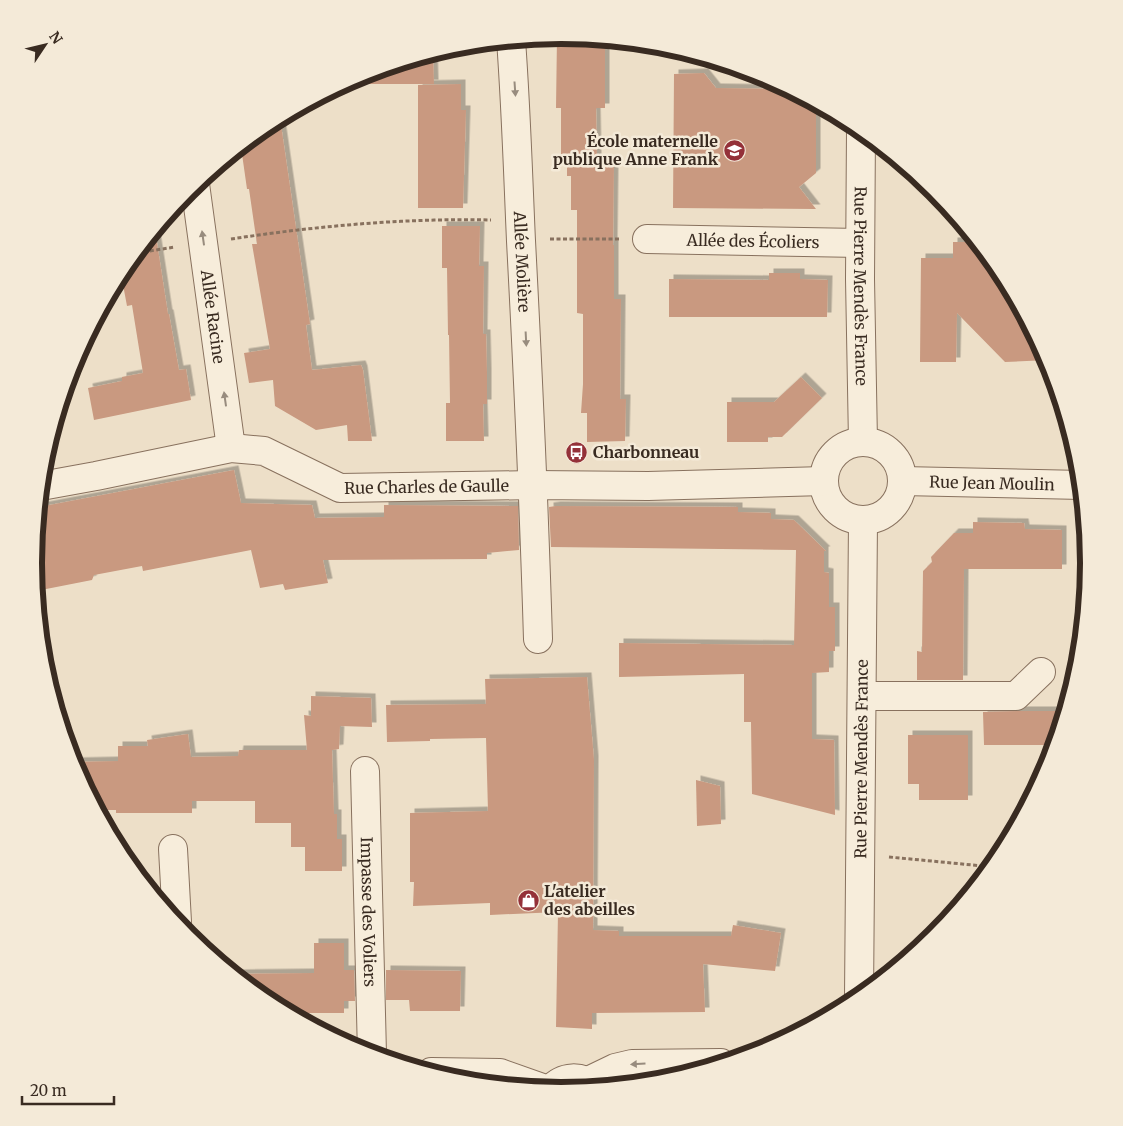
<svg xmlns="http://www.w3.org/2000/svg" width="1123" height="1126" viewBox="0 0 1123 1126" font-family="Merriweather,serif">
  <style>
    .building { fill: #c99980; filter: url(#shadow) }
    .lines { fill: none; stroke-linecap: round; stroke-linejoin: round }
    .minor-casing { stroke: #88715e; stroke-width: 30 }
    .tertiary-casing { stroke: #88715e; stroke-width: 30 }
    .path { stroke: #88715e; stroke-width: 3; stroke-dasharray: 4 2.5; stroke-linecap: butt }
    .minor { stroke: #f7eddb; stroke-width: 28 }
    .tertiary { stroke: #f7eddb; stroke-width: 28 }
    .oneway { fill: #988c7e }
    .labels { text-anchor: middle; stroke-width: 5; stroke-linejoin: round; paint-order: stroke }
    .poi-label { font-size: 16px; font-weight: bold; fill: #392b21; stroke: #f4ead8; text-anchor: start }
    .street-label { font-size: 16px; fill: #392b21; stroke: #f4ead8 }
    .rim { fill: none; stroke: #392b21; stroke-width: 6 }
  </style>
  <defs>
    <filter id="shadow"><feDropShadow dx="4.5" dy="-4.5" stdDeviation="0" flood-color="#0004"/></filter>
  </defs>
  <rect width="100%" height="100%" fill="#eddfc8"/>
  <g class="building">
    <path d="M562,35L605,40V108H596L597,161L614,162L613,245H614V299H621L620,399H626L625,441L587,442V413H581L583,384V314L577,313V210H571V176H567V162H561V108H556L557,36Z"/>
    <path d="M433,53L434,84H352V80L360,75Z"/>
    <path d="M704,73L716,88L773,89V80L816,104V173L799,187L816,209L673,208L674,74Z"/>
    <path d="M461,84V110H466L463,208H418V85Z"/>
    <path d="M280,118L310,324L306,325L312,370L361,365L363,370L372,441H348L347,425L316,430L275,406L273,380L249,383L244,353L270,349L252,244H257L249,189H247L241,147L269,124Z"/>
    <path d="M442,226H480L479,266H484L483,334H486L487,373V404H483L484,441H446V403H450L449,335H448L447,268H442Z"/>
    <path d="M155,230L168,314H169L179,370L186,369L191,400L94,420L88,388L122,381V377L143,373L132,305L127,306L121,274Z"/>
    <path d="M953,242H978L1000,270L1049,360L1005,362L957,313L956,362H920L921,258H953Z"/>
    <path d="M769,273H800V279L828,280L827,317H669V279L769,280Z"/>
    <path d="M801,377L822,398L782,437H768V442H727V402H774Z"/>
    <path d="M234,470L241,503L312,505L315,518L384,517V505L518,506L519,550L487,553V559L323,560L328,583L285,590L283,584L260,588L251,550L143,571L142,566L94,575L92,580L36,591L34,563L39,507Z"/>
    <path d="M556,506L738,507V512L771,513V519L794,520L826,551H824V572L829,573V607H835V651H829V672L812,673V739L834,740L835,815L752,794L751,722H744V674L619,677V643L794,645L796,550L551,547L549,507Z"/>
    <path d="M973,522L1024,523L1025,529L1062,530V569H964L963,680H917V651L922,652L923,571L932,562L931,557L954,533H973Z"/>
    <path d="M587,677L594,760L593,930L619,931V936H731L733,925L781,933L775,971L703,964L705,1012L592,1013V1029L556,1027L558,912L490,915V903L413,906L414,882H410V813L488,811L486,738L430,739V741L387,742L386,705L486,704L485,679Z"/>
    <path d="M311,696L371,698L372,727L340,726L339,749L332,750L334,814H337V839H342V871H305V847H291V823H255V801H192V813H116V810H103V803H94L73,762L118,761V746H148L147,740L188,734L191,757L238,756L239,750H307L304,715L311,716Z"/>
    <path d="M1018,711H1065L1055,745H984L983,712Z"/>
    <path d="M908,735H968V800H919V784H908Z"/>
    <path d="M696,780L720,786L721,824L697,826Z"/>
    <path d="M314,943H344V970H354L355,1001H344V1013H290L268,1002L235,974L314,973Z"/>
    <path d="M386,970L461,971L460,1011H410L409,1000H386Z"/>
  </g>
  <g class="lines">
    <defs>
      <g id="minor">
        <path id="s1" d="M511,40C516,107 518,174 521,241C528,374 534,506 538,639"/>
        <path id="s2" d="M861,130L860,279L863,442"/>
        <path id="s3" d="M195,184L231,448"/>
        <path id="s4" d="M647,239L860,243"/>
        <circle cx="863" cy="481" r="39"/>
        <path id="s5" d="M902,481L1082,485"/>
        <path id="s6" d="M41,486L96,476L231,448L264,451L340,488L534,485L648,486L824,481"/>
        <path d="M862,696H1016L1041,672"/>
        <path id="s7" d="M365,771L372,1054"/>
        <path d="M173,849L177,922"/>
        <path id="s8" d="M859,998L863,520"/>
      </g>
      <g id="tertiary">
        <path d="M431,1072L500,1073L545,1089"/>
        <path d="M588,1081L615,1068L632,1064L721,1063"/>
        <path d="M550,1090C563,1075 581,1075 596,1087"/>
      </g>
    </defs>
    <use href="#minor" class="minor-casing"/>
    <use href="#tertiary" class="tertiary-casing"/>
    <g class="path">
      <path d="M231,239C317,226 404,218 491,220"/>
      <path d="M550,239H619"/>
      <path d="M137,253L175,247"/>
      <path d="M889,857L983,866L1004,850"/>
    </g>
    <use href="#minor" class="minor"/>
    <use href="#tertiary" class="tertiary"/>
  </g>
  <defs><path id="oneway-solid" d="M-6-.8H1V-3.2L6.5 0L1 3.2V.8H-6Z" transform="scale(1.25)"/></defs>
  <g class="oneway">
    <use href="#oneway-solid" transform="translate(515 89) rotate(86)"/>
    <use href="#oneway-solid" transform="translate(203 238) rotate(-98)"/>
    <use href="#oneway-solid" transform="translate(526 339) rotate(87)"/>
    <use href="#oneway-solid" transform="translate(225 399) rotate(-98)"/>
    <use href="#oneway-solid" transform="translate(638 1064) rotate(177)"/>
  </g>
  <defs>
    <symbol id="school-disc" viewBox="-11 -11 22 22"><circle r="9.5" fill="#943139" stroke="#f4ead8"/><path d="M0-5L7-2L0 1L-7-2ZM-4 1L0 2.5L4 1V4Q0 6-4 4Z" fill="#fff"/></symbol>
    <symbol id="bus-disc" viewBox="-11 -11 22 22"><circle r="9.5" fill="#943139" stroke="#f4ead8"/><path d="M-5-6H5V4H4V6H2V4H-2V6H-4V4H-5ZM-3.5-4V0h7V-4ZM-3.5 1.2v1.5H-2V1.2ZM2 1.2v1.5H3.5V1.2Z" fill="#fff"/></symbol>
    <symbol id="shop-disc" viewBox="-11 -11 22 22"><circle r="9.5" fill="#943139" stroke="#f4ead8"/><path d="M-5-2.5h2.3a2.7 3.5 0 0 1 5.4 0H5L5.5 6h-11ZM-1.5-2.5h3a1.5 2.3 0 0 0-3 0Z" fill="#fff"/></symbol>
  </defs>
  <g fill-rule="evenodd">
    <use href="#school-disc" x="722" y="138" width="25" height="25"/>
    <use href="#bus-disc" x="564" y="440" width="25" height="25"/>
    <use href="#shop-disc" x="516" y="888" width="25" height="25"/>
  </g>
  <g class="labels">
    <g class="poi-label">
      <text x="718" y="147" text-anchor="end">École maternelle<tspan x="718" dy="18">publique Anne Frank</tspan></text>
      <text x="593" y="458">Charbonneau</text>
      <text x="544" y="897">L'atelier<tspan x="544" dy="18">des abeilles</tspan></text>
    </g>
    <g class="street-label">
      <text dy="6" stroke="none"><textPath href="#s4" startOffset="106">Allée des Écoliers</textPath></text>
      <text dy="6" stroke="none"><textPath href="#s1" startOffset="222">Allée Molière</textPath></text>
      <text dy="6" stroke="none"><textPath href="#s2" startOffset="156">Rue Pierre Mendès France</textPath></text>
      <text dy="6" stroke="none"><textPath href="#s3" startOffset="134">Allée Racine</textPath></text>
      <text dy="6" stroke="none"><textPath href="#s5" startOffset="90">Rue Jean Moulin</textPath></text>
      <text dy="6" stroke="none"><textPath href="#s6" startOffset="398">Rue Charles de Gaulle</textPath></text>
      <text dy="6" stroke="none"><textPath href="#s8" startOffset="239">Rue Pierre Mendès France</textPath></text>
      <text dy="6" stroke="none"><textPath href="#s7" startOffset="141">Impasse des Voliers</textPath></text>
    </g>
  </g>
  <path d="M0 0H1123V1126H0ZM42 563a519 519 0 1 1 1038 0a519 519 0 1 1-1038 0Z" fill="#f4ead8" fill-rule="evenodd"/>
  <path class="rim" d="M42 563a519 519 0 1 1 1038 0a519 519 0 1 1-1038 0Z"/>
  <g transform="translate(45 45) rotate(55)" stroke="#f4ead8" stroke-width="4" paint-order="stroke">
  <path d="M0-4L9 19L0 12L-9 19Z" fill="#392b21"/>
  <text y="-8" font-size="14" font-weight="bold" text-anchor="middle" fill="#392b21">N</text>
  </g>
  <path d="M22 1096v8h92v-8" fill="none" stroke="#392b21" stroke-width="2.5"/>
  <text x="30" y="1096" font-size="15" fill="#392b21" stroke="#f4ead8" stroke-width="4" paint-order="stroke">20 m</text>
</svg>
